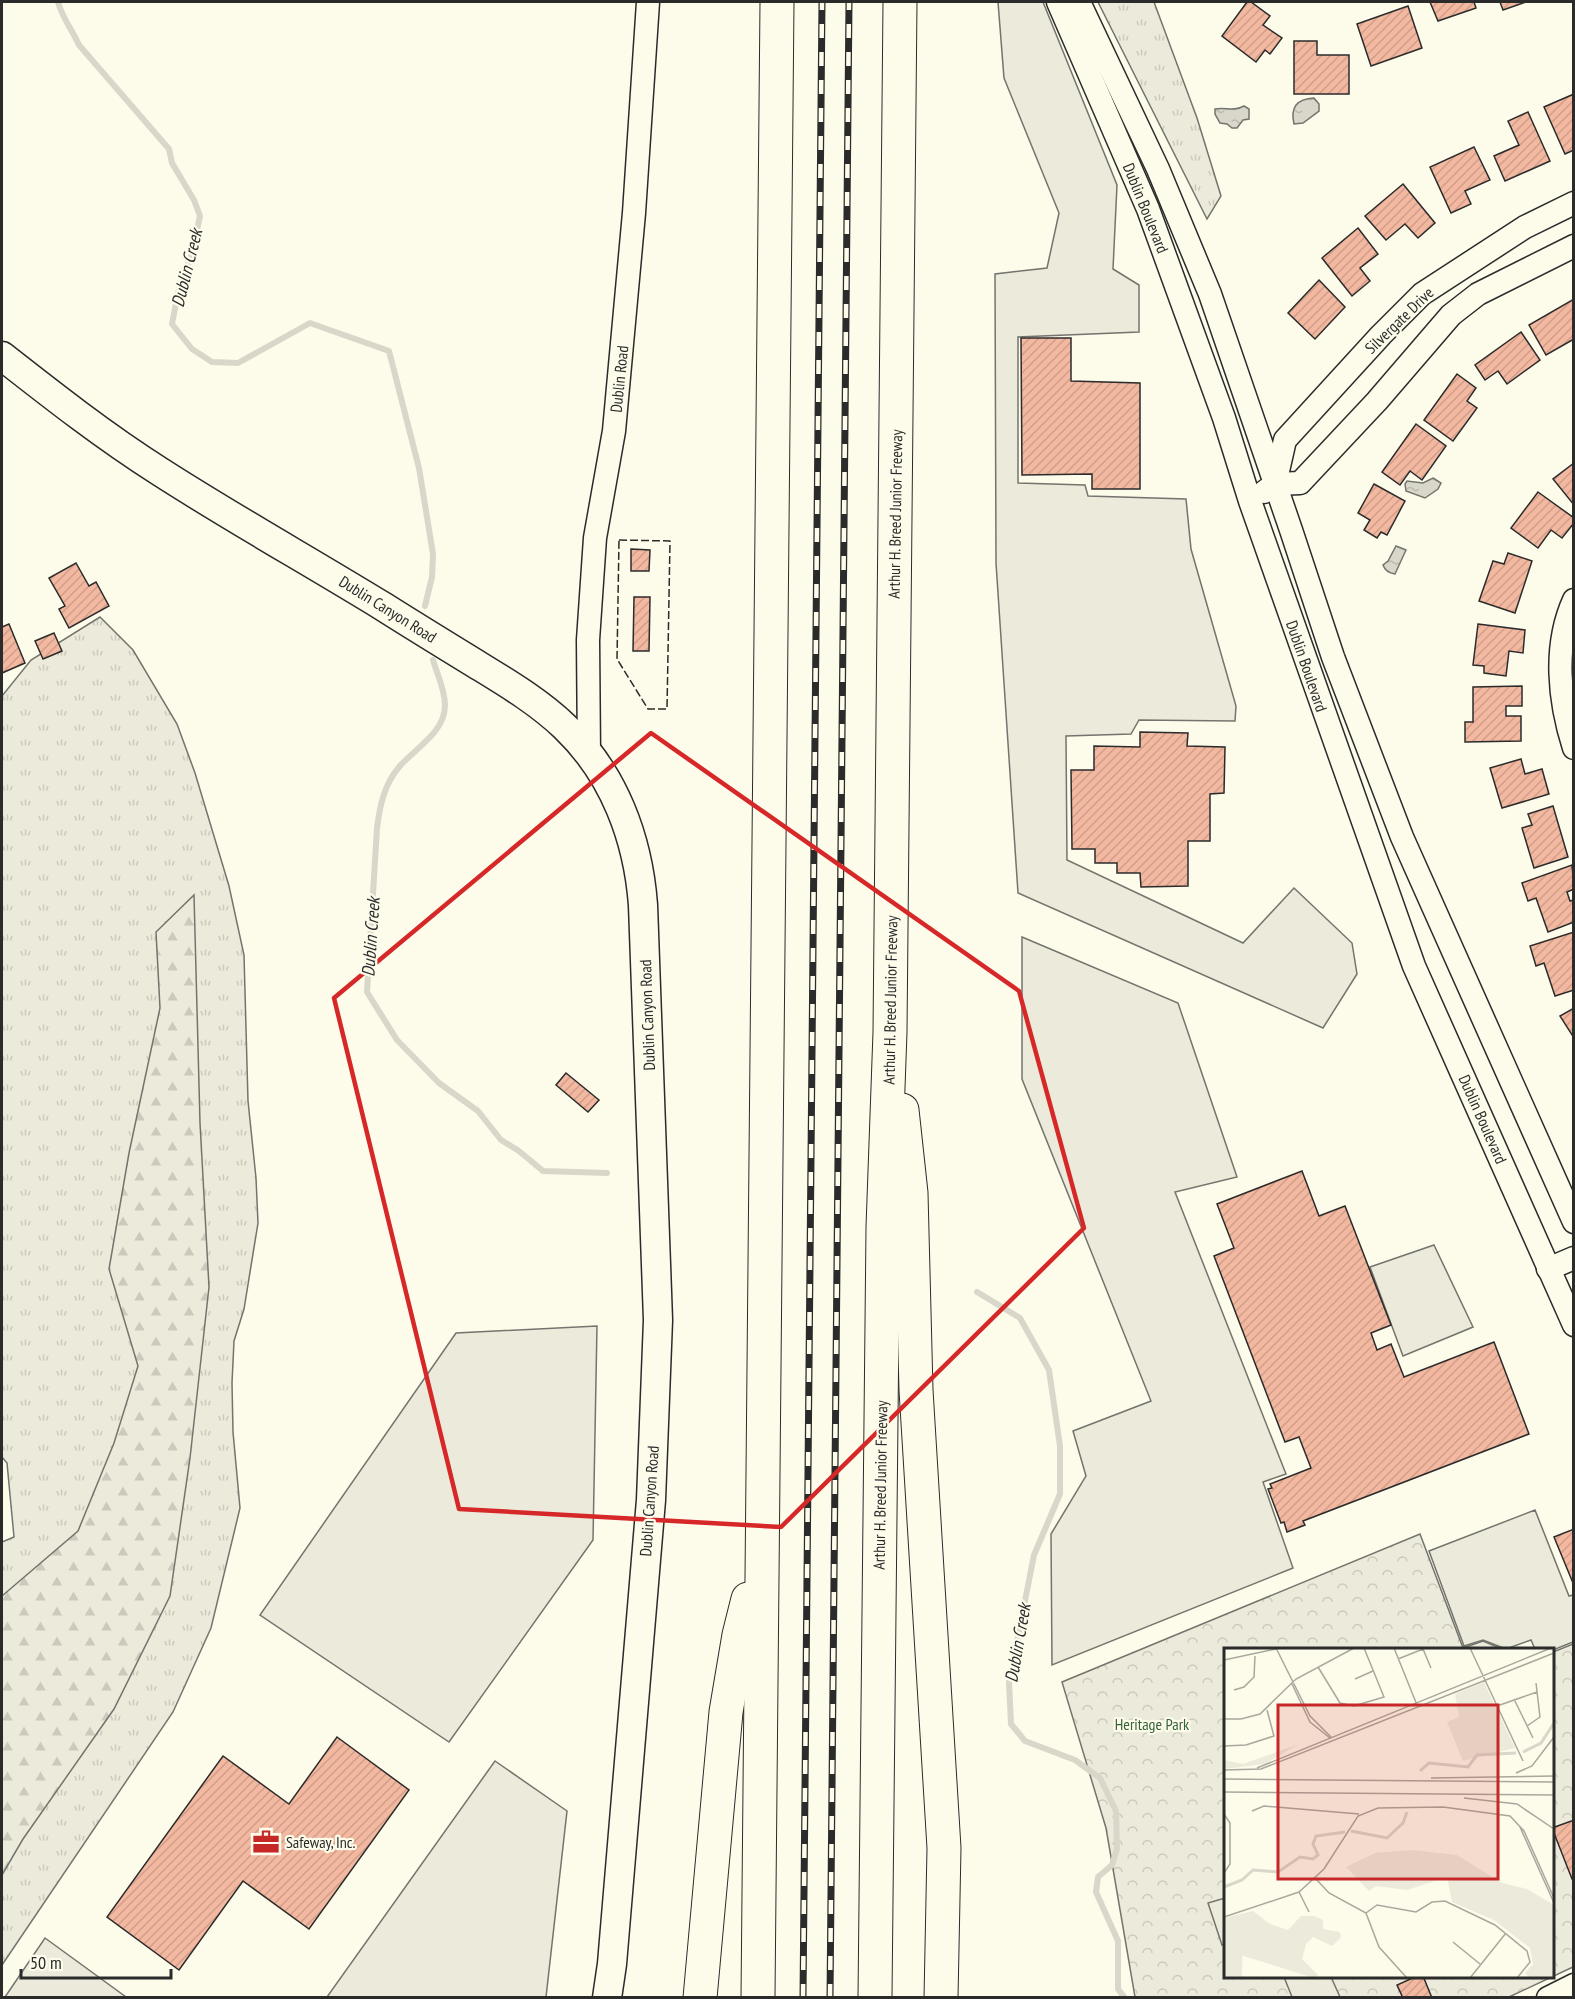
<svg xmlns="http://www.w3.org/2000/svg" width="1575" height="1999" viewBox="0 0 1575 1999" font-family="'PT Sans Narrow',sans-serif">
  <style>
    .grass { fill: url(#grass-tufts); stroke: #74746e; stroke-width: 1.5 }
    .forest { fill: url(#forest-firs); stroke: #74746e; stroke-width: 1.5 }
    .park { fill: url(#park-crowns); stroke: #74746e; stroke-width: 1.5 }
    .parking { fill: #eceadb; stroke: #74746e; stroke-width: 1.5 }
    .water { fill: url(#water-ripples); stroke: #74746e; stroke-width: 1.5 }
    .lines { fill: none; stroke-linecap: round; stroke-linejoin: round }
    .stream { stroke: #d8d7c9; stroke-width: 6 }
    .building { fill: url(#building-hatch); stroke: #2b2b2b; stroke-width: 1.5 }
    .minor-casing { stroke: #2b2b2b; stroke-width: 25 }
    .major-casing { stroke: #2b2b2b; stroke-width: 31 }
    .highway-casing { stroke: #2b2b2b; stroke-width: 35 }
    .minor { stroke: #fdfbea; stroke-width: 22 }
    .major { stroke: #fdfbea; stroke-width: 28 }
    .highway { stroke: #fdfbea; stroke-width: 33 }
    .rail-casing { stroke: #2b2b2b; stroke-width: 7 }
    .rail { stroke: #fdfbea; stroke-width: 4.5; stroke-dasharray: 14; stroke-linecap: butt }
    .fence { stroke: #2b2b2b; stroke-width: 1.5; stroke-dasharray: 8 3; stroke-linecap: butt }
    .marked { fill: none; stroke: #d62828; stroke-width: 4.5; stroke-linejoin: round }
    .labels { text-anchor: middle; stroke-width: 4.5; stroke-linejoin: round; paint-order: stroke }
    .street-label { font-size: 16px; fill: #2b2b2b; stroke: #fdfbea }
    .park-label { font-size: 16px; fill: #34623c; stroke: #fdfbea }
    .poi-label { font-size: 16px; fill: #2b2b2b; stroke: #fdfbea; text-anchor: start }
    .water-label { font-size: 18px; font-style: italic; fill: #2b2b2b; stroke: #fdfbea }
    .inset-river { fill: none; stroke: #d8d7c9; stroke-width: 3 }
    .inset-road { fill: none; stroke: #a9a89e; stroke-width: 1.5 }
    .view { fill: #c62828; fill-opacity: 0.15; stroke: #c62828; stroke-width: 3 }
    .inset-edge { fill: none; stroke: #2b2b2b; stroke-width: 3 }
  </style>
  <defs>
    <pattern id="grass-tufts" width="24" height="20" patternUnits="userSpaceOnUse" patternTransform="scale(1.5)"><rect width="24" height="20" fill="#ecebdb"/><path d="M3 7l-1-3M5 7V3M7 7l1-3M15 17l-1-3M17 17v-4M19 17l1-3" fill="none" stroke="#cbcabc"/></pattern>
    <pattern id="forest-firs" width="22" height="20" patternUnits="userSpaceOnUse" patternTransform="scale(1.5)"><rect width="22" height="20" fill="#ecebdb"/><path d="M5 1l3.5 6h-7zM16 11l3.5 6h-7z" fill="#cbcabc"/></pattern>
    <pattern id="park-crowns" width="20" height="18" patternUnits="userSpaceOnUse" patternTransform="scale(1.5)"><rect width="20" height="18" fill="#ecebdb"/><path d="M2 6a3 3 0 1 1 6 0M12 15a3 3 0 1 1 6 0" fill="none" stroke="#cbcabc"/></pattern>
    <pattern id="water-ripples" width="26" height="14" patternUnits="userSpaceOnUse" patternTransform="scale(1.5)"><rect width="26" height="14" fill="#d8d7c9"/><path d="M2 4q2-2 4 0t4 0M15 11q2-2 4 0t4 0" fill="none" stroke="#bab9ad"/></pattern>
    <pattern id="building-hatch" width="6" height="6" patternUnits="userSpaceOnUse" patternTransform="scale(1.5)"><rect width="6" height="6" fill="#f2b8a0"/><path d="M-1 1l2-2M0 6l6-6M5 7l2-2" fill="none" stroke="#d09e8a"/></pattern>
  </defs>
  <rect width="100%" height="100%" fill="#fdfbea"/>
  <g class="grass">
    <path d="M1098,2H1154L1197,118L1221,196L1207,219Z"/>
    <path d="M100,617L133,650L177,724L195,773L229,886L244,955L248,1101L256,1178L258,1223L244,1309L234,1341L232,1383L233,1432L240,1508L211,1628L173,1712L2,1965V1542L14,1537L7,1463L2,1457V696L31,660Z"/>
  </g>
  <path class="forest" d="M194,895L200,1123L209,1287L190,1458L170,1596L114,1709L23,1839L2,1875V1596L78,1531L114,1443L138,1366L109,1269L129,1153L160,1008L156,932Z"/>
  <path class="park" d="M1420,1534L1463,1648L1483,1641L1502,1649L1226,1650V1976H1552L1553,1652L1573,1644V1967L1509,1997H1135L1106,1828L1062,1682Z"/>
  <g class="parking">
    <path d="M998,2H1043L1117,185L1113,269L1139,285V332L1018,337V483L1085,485L1088,496L1186,499L1191,549L1236,706L1235,721L1139,720L1131,734L1066,736L1067,860L1243,943L1294,888L1352,943L1357,974L1323,1028L1018,893L996,563L995,274L1047,268L1059,213L1004,78Z"/>
    <path d="M1022,937L1178,1003L1237,1177L1175,1192L1286,1474L1263,1482L1293,1568L1052,1665L1051,1534L1086,1476L1073,1431L1151,1401L1022,1079Z"/>
    <path d="M1434,1245L1473,1327L1403,1356L1370,1267Z"/>
    <path d="M597,1326L593,1540L449,1742L260,1615L456,1333Z"/>
    <path d="M1535,1510L1569,1596L1573,1595V1642L1553,1650L1535,1649L1531,1640L1506,1649L1483,1640L1464,1646L1429,1551Z"/>
    <path d="M495,1761L567,1811L546,1997H327Z"/>
    <path d="M1225,1898V1944L1222,1945L1208,1903Z"/>
    <path d="M45,1938L126,1997H5Z"/>
    <path d="M1284,1977H1331L1340,1997H1292Z"/>
  </g>
  <g class="water">
    <path d="M1314,98L1319,104V111L1303,123L1294,124C1290,107 1297,99 1314,98Z"/>
    <path d="M1244,106L1249,109V119L1243,120L1237,128H1232L1227,124L1220,123L1215,114V109C1226,107 1233,112 1244,106Z"/>
    <path d="M1433,478L1441,483L1438,489L1425,498L1406,491L1405,484L1407,481L1423,483Z"/>
    <path d="M1396,546L1406,550L1395,574C1389,573 1385,571 1383,565L1388,561Z"/>
  </g>
  <g class="lines">
    <g class="stream">
      <path d="M58,2C63,19 71,28 79,45L169,149L172,163L194,200L200,216L192,253L178,293L172,324L192,349L212,362L238,363L310,323L389,351L419,468L433,554L432,577L425,606"/>
      <path d="M433,660C437,674 445,690 445,705C445,733 415,748 399,767C384,785 380,805 377,828L367,992L397,1040L439,1083L478,1111L501,1140L519,1151L543,1171L607,1173"/>
      <path d="M977,1292L1020,1318L1049,1370L1060,1446V1494L1034,1555L1009,1682L1011,1724L1025,1741L1075,1760L1100,1778L1116,1811L1117,1849L1112,1865L1098,1877L1096,1892L1118,1941V1989L1125,1998"/>
    </g>
  </g>
  <g class="building">
    <path d="M1247,2H1251L1270,16L1263,25L1282,38L1270,54L1265,50L1256,62L1222,36Z"/>
    <path d="M1430,2H1474L1476,8L1438,21Z"/>
    <path d="M1500,2H1526L1503,10Z"/>
    <path d="M1408,6L1422,48L1371,66L1357,24Z"/>
    <path d="M1294,41H1317V55H1349V94H1294Z"/>
    <path d="M1574,94V150L1565,154L1544,107Z"/>
    <path d="M1528,112L1550,161L1505,181L1494,156L1519,145L1508,121Z"/>
    <path d="M1474,147L1490,180L1465,191L1471,204L1451,213L1430,167Z"/>
    <path d="M1403,184L1435,223L1418,238L1405,224L1386,240L1365,216Z"/>
    <path d="M1358,228L1378,254L1360,268L1370,281L1352,296L1322,258Z"/>
    <path d="M1319,280L1345,307L1315,339L1288,313Z"/>
    <path d="M1574,299V339L1546,355L1529,325Z"/>
    <path d="M1521,332L1540,360L1507,384L1498,371L1485,380L1475,365Z"/>
    <path d="M1021,338H1071V381L1140,383V489H1092V474L1022,475Z"/>
    <path d="M1457,374L1476,388L1467,401L1477,408L1453,441L1424,420Z"/>
    <path d="M1416,424L1446,446L1422,480L1410,471L1400,485L1382,472Z"/>
    <path d="M1574,463V505L1553,479Z"/>
    <path d="M1374,484L1405,501L1387,535L1381,532L1377,538L1364,530L1370,520L1358,513Z"/>
    <path d="M1538,492L1574,518V523L1562,538L1551,530L1538,548L1511,528Z"/>
    <path d="M631,549L650,550L649,571H631Z"/>
    <path d="M1508,553L1532,561L1515,613L1479,601L1493,561L1504,564Z"/>
    <path d="M76,563L89,586L96,582L109,606L69,628L59,609L65,606L49,578Z"/>
    <path d="M634,597H650L649,651H633Z"/>
    <path d="M9,624L25,663L2,673V627Z"/>
    <path d="M1478,624L1525,630L1523,653L1509,651L1506,676L1484,673V666L1473,665Z"/>
    <path d="M54,633L62,651L43,659L35,641Z"/>
    <path d="M1522,686V706H1506V716H1521V741L1465,742V722H1473V687Z"/>
    <path d="M1140,732L1188,733L1187,746L1225,747L1224,793L1210,794V841H1188V886L1141,887L1140,873H1117V863H1095V849H1072L1071,770H1094V746L1140,747Z"/>
    <path d="M1521,759L1525,774L1542,769L1549,794L1502,808L1490,768Z"/>
    <path d="M1553,806L1568,857L1534,868L1522,828L1532,825L1528,814Z"/>
    <path d="M1572,865L1574,889L1567,892L1570,901L1574,900V922L1548,932L1536,898L1528,901L1522,883Z"/>
    <path d="M1574,932V990L1555,996L1544,963L1536,966L1530,946Z"/>
    <path d="M1574,1008V1038L1560,1016Z"/>
    <path d="M566,1073L599,1100L588,1112L556,1085Z"/>
    <path d="M1302,1171L1319,1216L1345,1206L1391,1325L1371,1333L1377,1350L1391,1344L1404,1377L1494,1342L1529,1434L1303,1521L1305,1525L1287,1532L1284,1522L1281,1523L1268,1489L1272,1488L1270,1484L1311,1468L1299,1437L1285,1442L1214,1256L1234,1248L1217,1204Z"/>
    <path d="M1574,1529V1583H1573L1554,1537Z"/>
    <path d="M337,1737L409,1790L309,1929L243,1881L179,1970L107,1917L223,1756L289,1804Z"/>
    <path d="M1574,1820V1878L1572,1879L1552,1828Z"/>
    <path d="M1417,1976H1423L1432,1998H1403L1397,1985Z"/>
  </g>
  <g class="lines">
    <defs>
      <g id="minor">
        <path d="M1058,2L1148,209L1224,418L1250,501L1414,966L1574,1325"/>
        <path d="M1079,2L1158,169L1210,294L1291,530L1333,657L1402,837L1574,1222"/>
        <path d="M1275,484L1285,440L1381,335L1422,294L1525,227L1574,203"/>
        <path d="M1264,492L1275,484L1300,483L1377,401L1451,315L1478,294L1574,246"/>
        <path d="M1574,600C1553,646 1559,701 1574,748"/>
        <path d="M589,756L588,640L595,538L614,431L634,213L648,2"/>
        <path d="M1548,1269L1574,1258"/>
        <path d="M1548,1998L1574,1985"/>
      </g>
      <path id="major" d="M2,356C53,396 104,436 159,471C232,518 309,561 384,607C414,626 445,645 476,664C507,683 539,702 565,727C614,774 638,838 643,905L658,1320L651,1500L612,1964L607,1998"/>
      <g id="highway">
        <path d="M902,1110L911,1193L916,1390L944,1848L941,1998"/>
        <path d="M700,1998L726,1712L739,1635L748,1599"/>
        <path d="M758,1998L777,2"/>
        <path d="M875,1998L883,1227L890,1032L900,2"/>
      </g>
    </defs>
    <use href="#minor" class="minor-casing"/>
    <use href="#major" class="major-casing"/>
    <use href="#highway" class="highway-casing"/>
    <use href="#minor" class="minor"/>
    <use href="#major" class="major"/>
    <use href="#highway" class="highway"/>
    <defs>
      <g id="rail">
        <path d="M803,1998L822,2"/>
        <path d="M830,1998L849,2"/>
      </g>
    </defs>
    <use href="#rail" class="rail-casing"/>
    <use href="#rail" class="rail"/>
    <path class="fence" d="M619,540L670,541L667,709H648L617,659Z"/>
  </g>
  <path class="marked" d="M651,733L1019,991L1084,1228L781,1527L459,1509L334,998Z"/>
  <defs>
    <symbol id="office-bare" viewBox="-9 -9 18 18"><path d="M-6-3h4V-5.5h4V-3h4V5H-6ZM-1-4.5V-3h2v-1.5ZM-6 0V1H6V0Z" fill="#c62828" stroke="#fdfbea" stroke-width="2.5" paint-order="stroke"/></symbol>
  </defs>
  <g fill-rule="evenodd">
    <use href="#office-bare" x="247" y="1823" width="38" height="38"/>
  </g>
  <g class="labels">
    <g class="street-label">
      <text transform="translate(1146 208) rotate(68)" y="6">Dublin Boulevard</text>
      <text transform="translate(1399 320) rotate(-44)" y="6">Silvergate Drive</text>
      <text transform="translate(619 379) rotate(-84)" y="6">Dublin Road</text>
      <text transform="translate(895 514) rotate(-89)" y="6">Arthur H. Breed Junior Freeway</text>
      <text transform="translate(388 609) rotate(32)" y="6">Dublin Canyon Road</text>
      <text transform="translate(1307 666) rotate(71)" y="6">Dublin Boulevard</text>
      <text transform="translate(890 1000) rotate(-89)" y="6">Arthur H. Breed Junior Freeway</text>
      <text transform="translate(647 1015) rotate(-92)" y="6">Dublin Canyon Road</text>
      <text transform="translate(1483 1119) rotate(66)" y="6">Dublin Boulevard</text>
      <text transform="translate(880 1485) rotate(-89)" y="6">Arthur H. Breed Junior Freeway</text>
      <text transform="translate(649 1501) rotate(-86)" y="6">Dublin Canyon Road</text>
    </g>
    <g class="park-label">
      <text x="1152" y="1730">Heritage Park</text>
    </g>
    <g class="poi-label">
      <text x="286" y="1848">Safeway, Inc.</text>
    </g>
    <g class="water-label">
      <text transform="translate(187 268) rotate(-76)" y="6">Dublin Creek</text>
      <text transform="translate(371 937) rotate(-86)" y="6">Dublin Creek</text>
      <text transform="translate(1018 1643) rotate(-80)" y="6">Dublin Creek</text>
    </g>
  </g>
  <g transform="translate(1224 1648)">
    <rect width="330" height="330" fill="#fdfbea"/>
    <path d="M75,96L41,116L0,121V112L19,116ZM189,202L233,207L278,235L303,241L330,257V330H306L301,325L309,316L306,300L270,272L228,254L223,229L183,242L152,238L145,243L122,219L151,205Z" fill="#ecebdb"/>
    <path d="M196,207L230,212L277,240L303,250L307,257L321,260L330,270V297L307,290L306,282H311L305,275L246,260L234,253L230,231L222,222L204,215L194,218L156,213L152,209ZM29,263L46,276L64,282L77,268H90L99,272V281L116,284L117,290L108,298L89,289L82,296L78,311L94,327L90,330L7,304L0,311V270Z" fill="#ecebdb"/>
    <path d="M260,34L291,100L239,113L223,74L235,69L231,46ZM19,269L18,330H0V273Z" fill="#ecebdb"/>
    <path class="inset-river" d="M299,104L317,95L330,75M196,123L205,115L244,119L253,107L292,105M127,183L163,190L179,175L183,164M0,239L18,232L29,222L54,224L76,209L89,211L94,207L89,196L92,188L121,184"/>
    <path class="inset-road" d="M52,0L86,68L107,89M170,0L193,57M246,0L299,113M174,11L199,1L207,20M0,12L52,1M94,19L116,55L130,58L160,49L140,0M131,31L149,23M68,36L86,74L106,90M10,42L20,39L30,29L31,8M290,51L309,90M273,58L313,44M0,71H17L36,66L72,31L130,0M303,78L316,69L312,35M0,98L22,97L50,88L43,62M33,120L327,0M0,122L37,121L330,5M292,125L308,118L330,89M207,130L330,128M0,131L330,134M0,144L330,147M240,150L293,156L330,181M28,163L40,158L135,166M0,166L6,175V216L0,225M296,179L330,255M92,231L105,245L142,265L155,299L183,330M75,244L85,264M142,265L153,257L192,264L208,254L221,253L271,277L303,303L306,314L293,330M0,269L75,244L100,221L134,168L154,160L219,159L286,168L300,183L330,250M229,294L256,316M246,330L282,285"/>
    <path class="view" d="M54,57H274V231H54Z"/>
    <rect width="330" height="330" class="inset-edge"/>
  </g>
  <rect width="1575" height="1999" fill="none" stroke="#2b2b2b" stroke-width="6"/>
  <path d="M21 1969v9h150v-9" fill="none" stroke="#2b2b2b" stroke-width="3"/>
  <text x="30" y="1969" font-size="18" fill="#2b2b2b" stroke="#fdfbea" stroke-width="4.5" paint-order="stroke">50 m</text>
</svg>
